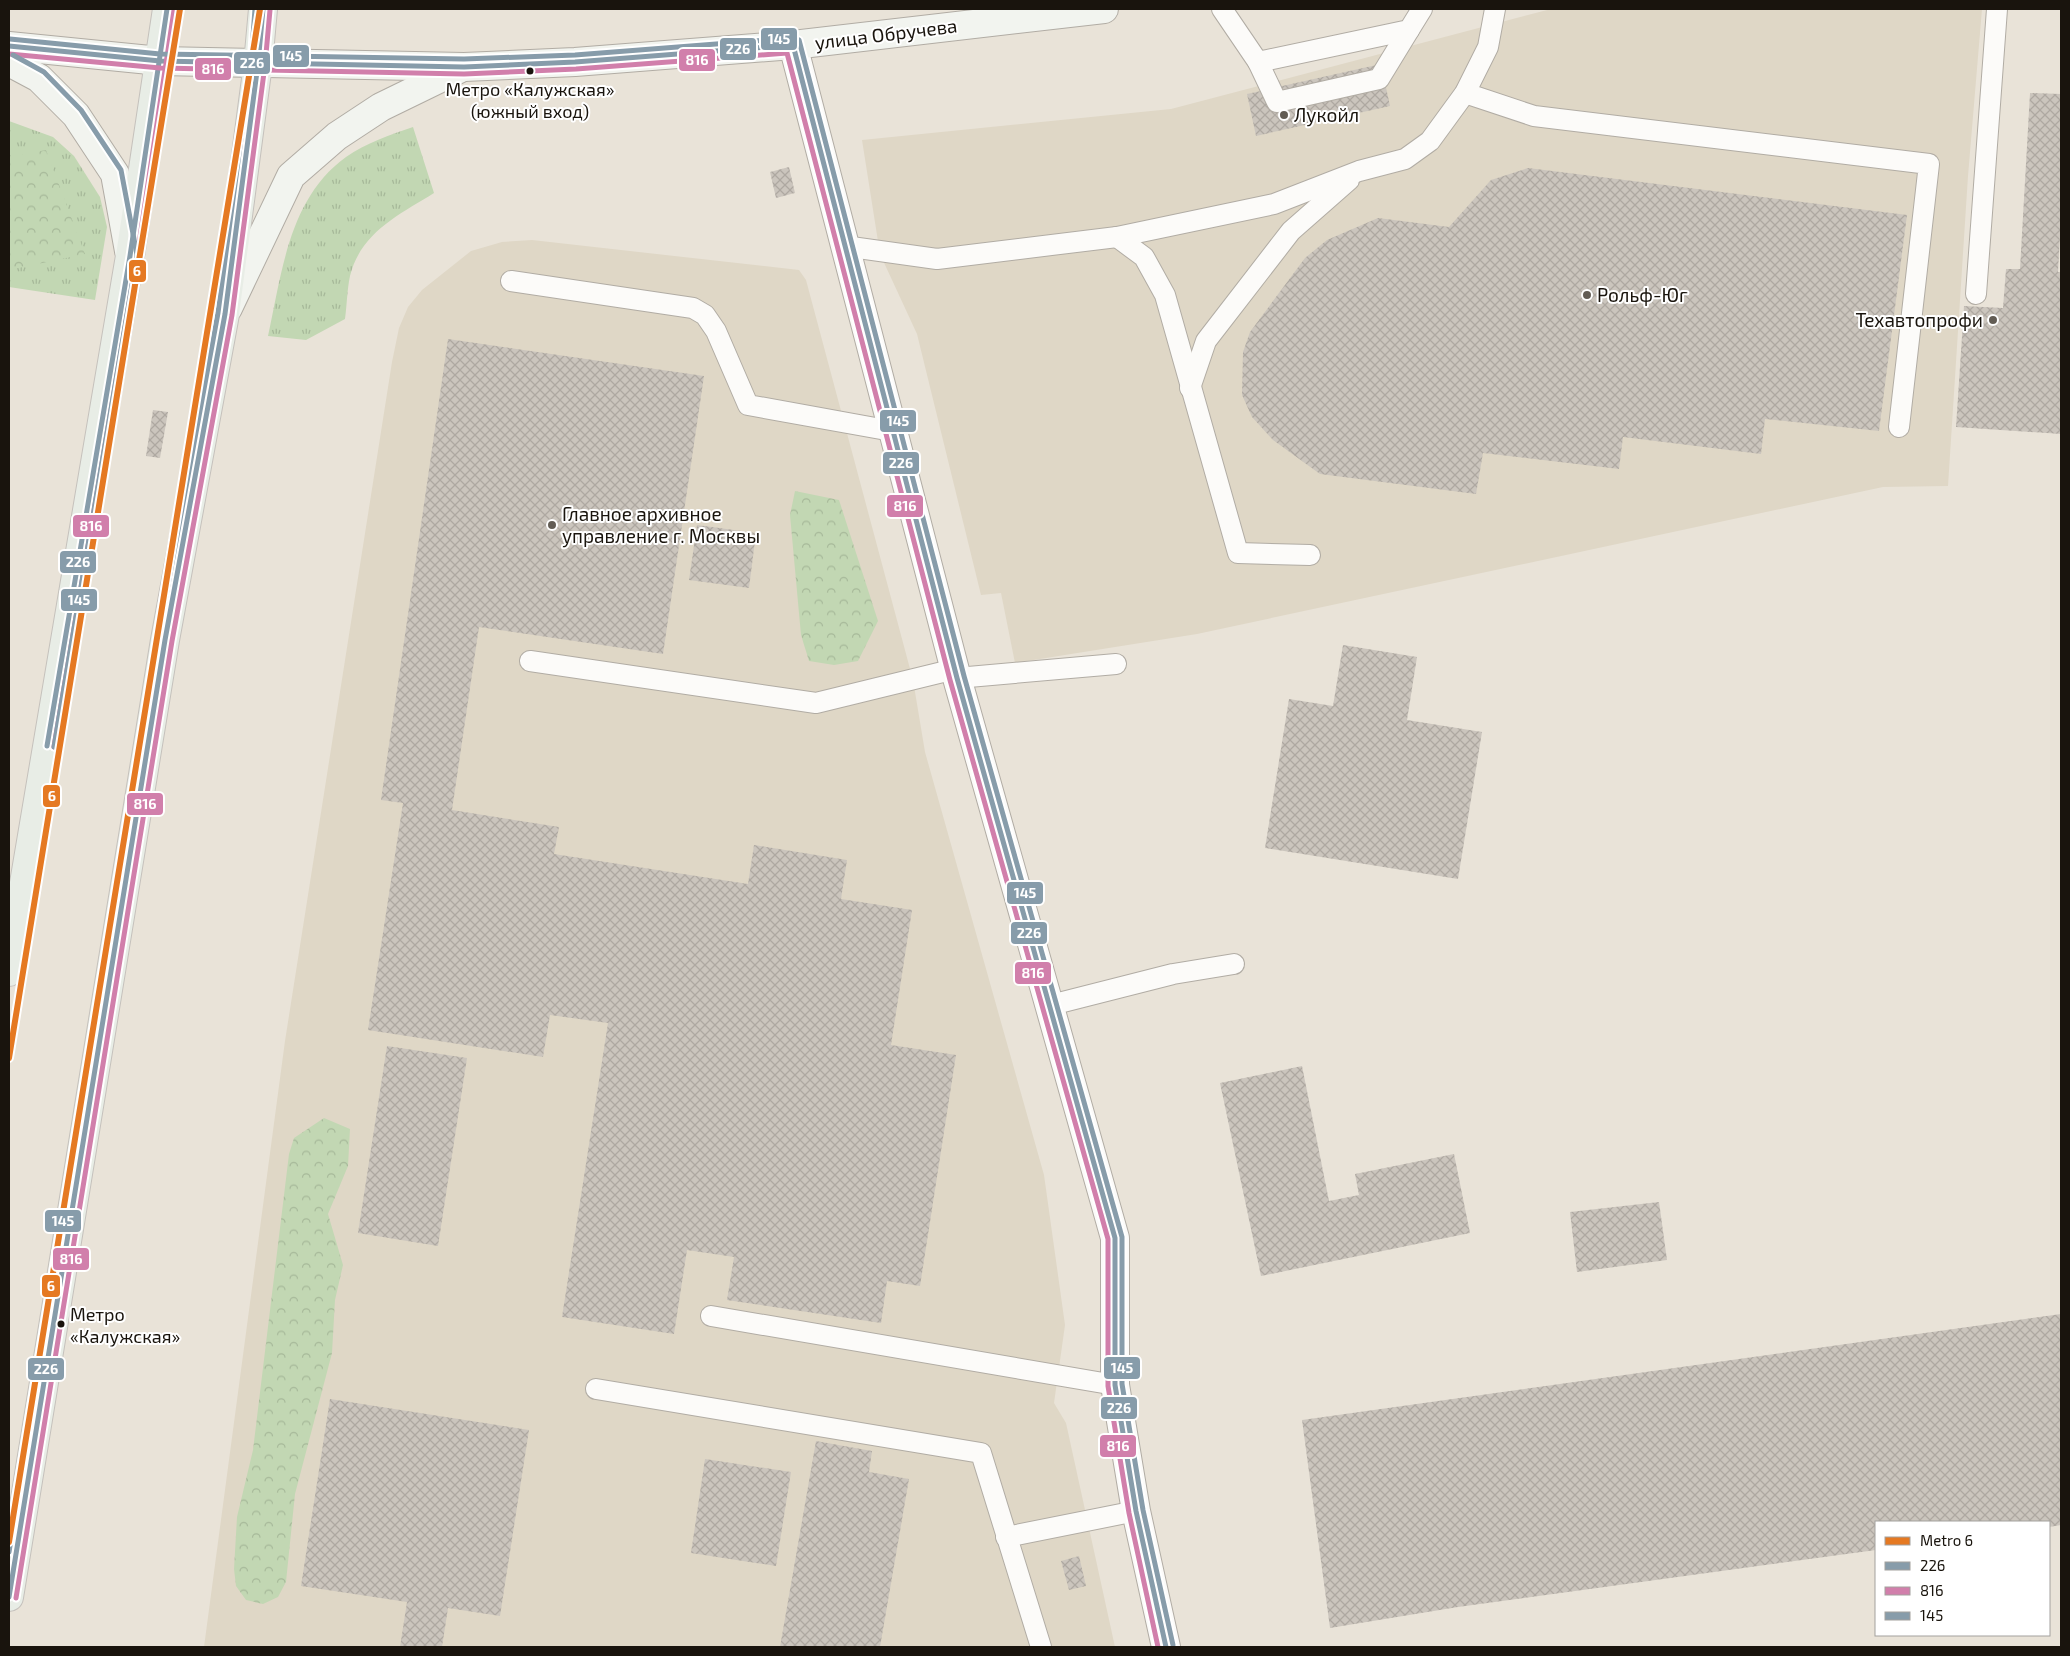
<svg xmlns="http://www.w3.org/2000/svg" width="2070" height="1656" viewBox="0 0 2070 1656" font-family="'Exo 2',sans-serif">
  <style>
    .commercial { fill: #dfd7c6 }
    .grass { fill: url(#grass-tufts) }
    .forest { fill: url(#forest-crowns) }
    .building { fill: url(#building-cross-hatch) }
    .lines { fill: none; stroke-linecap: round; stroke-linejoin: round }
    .lane-casing { stroke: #b1aca4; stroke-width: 22 }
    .street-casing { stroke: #b1aca4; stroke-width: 30 }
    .secondary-casing { stroke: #b1aca4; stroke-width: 30 }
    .primary-casing { stroke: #c5c1bc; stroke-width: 30 }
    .lane { stroke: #fcfbf9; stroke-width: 20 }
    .street { stroke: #fcfbf9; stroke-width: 28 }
    .secondary { stroke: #f2f4ef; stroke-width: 28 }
    .primary { stroke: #e8ede6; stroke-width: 28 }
    .bus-1-casing { stroke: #fff; stroke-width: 9 }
    .bus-2-casing { stroke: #fff; stroke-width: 9 }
    .bus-3-casing { stroke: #fff; stroke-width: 9 }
    .bus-1 { stroke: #879caa; stroke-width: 5 }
    .bus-2 { stroke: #d17fab; stroke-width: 5 }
    .bus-3 { stroke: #879caa; stroke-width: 5 }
    .metro-1-casing { stroke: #fff; stroke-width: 10 }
    .metro-1 { stroke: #e57922; stroke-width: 6 }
    .bus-dot { fill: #19140d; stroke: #fff; stroke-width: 2 }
    .poi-dot { fill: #625c54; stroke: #fff; stroke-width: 2 }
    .labels { text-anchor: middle; stroke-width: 4; stroke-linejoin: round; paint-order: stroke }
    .bus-label { font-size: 18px; fill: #19140d; stroke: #fff }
    .street-label { font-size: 19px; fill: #19140d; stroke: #fff }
    .poi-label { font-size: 19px; fill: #19140d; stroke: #fff; text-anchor: start }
    .line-badge { stroke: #fff; stroke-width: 2 }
    .badge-label { font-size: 14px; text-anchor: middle; font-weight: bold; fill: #fff }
  </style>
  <defs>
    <pattern id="grass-tufts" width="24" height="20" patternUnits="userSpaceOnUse" patternTransform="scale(1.25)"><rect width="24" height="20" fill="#c2d7b3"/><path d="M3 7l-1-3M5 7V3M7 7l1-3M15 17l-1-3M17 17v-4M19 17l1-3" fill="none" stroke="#a6b899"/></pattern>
    <pattern id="forest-crowns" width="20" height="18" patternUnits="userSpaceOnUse" patternTransform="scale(1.25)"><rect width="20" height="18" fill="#c2d7b3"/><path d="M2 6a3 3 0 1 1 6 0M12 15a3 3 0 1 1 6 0" fill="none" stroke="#a6b899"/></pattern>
    <pattern id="building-cross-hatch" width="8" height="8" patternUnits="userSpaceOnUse" patternTransform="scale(1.25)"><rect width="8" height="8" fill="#cbc5bd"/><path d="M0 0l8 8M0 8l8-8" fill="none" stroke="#aea8a1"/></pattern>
  </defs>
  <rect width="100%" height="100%" fill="#e9e3d8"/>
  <g class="commercial">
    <path d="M1551,9H1982L1968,176L1948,486L1883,487L1197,634L1015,663L1001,593L981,595L917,334L880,254L862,140L1171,109Z"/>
    <path d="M532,240L799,270L806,280L913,680L925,752L1044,1175L1065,1325L1054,1403L1066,1423L1115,1647H204L285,1041L392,362L399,328L408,307L422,290L471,251L502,242Z"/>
  </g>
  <g class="grass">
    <path d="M9,121L53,137L74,156L100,197L107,227L95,300L9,287Z"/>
    <path d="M413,127L434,193C399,215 361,232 350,276C347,290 347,305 345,319L306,340L268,336C282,272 289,198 346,157C366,143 390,135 413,127Z"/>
  </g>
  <g class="forest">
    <path d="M46,150L85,254L9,270V157Z"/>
    <path d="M795,491L839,500L878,621L858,661L834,665L809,661L801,635L790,515Z"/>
    <path d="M324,1118L350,1129L348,1166L328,1214L343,1265L335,1300L332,1353L295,1494L286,1582L278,1597L263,1604L246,1600L236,1586L234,1569L237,1517L253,1450L289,1154L294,1138Z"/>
  </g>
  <g class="building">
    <path d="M1381,64L1390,106L1256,136L1247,94Z"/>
    <path d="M2030,93L2061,94V219L2058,272H2061V434L1956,427L1964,306L2003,308L2006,269H2020Z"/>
    <path d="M789,167L795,193L776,198L770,172Z"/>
    <path d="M1528,168L1907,215L1879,431L1765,419L1761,454L1623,437L1619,469L1483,453L1476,494L1320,474L1273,440L1252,417L1242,395L1243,352L1250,332L1305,258L1327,240L1378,218L1449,227L1491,180Z"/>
    <path d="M448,339L704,376L663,654L479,627L452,810L559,827L554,854L748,884L754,845L847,860L841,899L912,910L891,1045L956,1055L920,1286L887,1281L881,1323L727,1300L734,1257L687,1250L674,1334L562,1317L608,1023L550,1015L543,1057L368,1030L403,803L381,800Z"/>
    <path d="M153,410L168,412L160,458L146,456Z"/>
    <path d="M697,525L756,533L749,588L689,580Z"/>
    <path d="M1343,645L1417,657L1407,720L1482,732L1458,879L1265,848L1289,699L1333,706Z"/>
    <path d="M387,1046L467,1058L438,1246L358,1233Z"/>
    <path d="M1302,1066L1329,1201L1359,1195L1355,1174L1454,1154L1470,1233L1261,1276L1220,1083Z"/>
    <path d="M1659,1202L1667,1260L1577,1272L1570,1212Z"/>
    <path d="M2061,1314V1525L2049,1527V1522H1876V1550L1458,1607L1330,1628L1302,1420Z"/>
    <path d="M330,1399L529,1430L500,1616L448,1608L442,1647H400L407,1602L301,1586Z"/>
    <path d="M816,1441L872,1451L869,1472L909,1479L880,1647H780Z"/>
    <path d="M705,1459L791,1472L776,1566L691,1553Z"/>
    <path d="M1079,1556L1086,1586L1069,1590L1061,1561Z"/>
  </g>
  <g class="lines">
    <defs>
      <g id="lane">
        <path d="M1222,9L1258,62L1409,30L1422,9"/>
        <path d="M1258,62L1277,102L1379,79L1409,30"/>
        <path d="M1465,93L1534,116L1929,164L1899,427"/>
        <path d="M1117,237L1144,257L1165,295L1238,553L1310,555"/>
        <path d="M844,246L937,259L1117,237L1274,204L1359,171L1405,159L1430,141L1465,93L1488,47L1495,9"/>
        <path d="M511,281L693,308L705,315L716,331L748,405L892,431"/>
        <path d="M1976,294L1997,9"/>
        <path d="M1190,388L1206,341L1291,231L1349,180"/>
        <path d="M530,661L816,703L955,669"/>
        <path d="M957,678L1116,664"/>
        <path d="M1051,1005L1173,974L1234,964"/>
        <path d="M711,1316L1115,1385"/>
        <path d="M596,1389L981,1453L1041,1647"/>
        <path d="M1006,1537L1136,1511"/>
      </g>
      <path id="street" d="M793,45L957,678L1115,1238V1385L1136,1511L1166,1647"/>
      <g id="secondary">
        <path d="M9,46L160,61L464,67L575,62L793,45L1104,9"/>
        <path d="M9,62L39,78L76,115L115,174L129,251"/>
        <path d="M228,308L291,176L337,136L381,107L459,69"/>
      </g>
      <g id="primary">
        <path d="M9,972L130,256L167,9"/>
        <path d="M9,1597L165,640L225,314L258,64L263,9"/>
      </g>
    </defs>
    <use href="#lane" class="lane-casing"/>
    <use href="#street" class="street-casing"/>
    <use href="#secondary" class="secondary-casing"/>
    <use href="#primary" class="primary-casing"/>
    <use href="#lane" class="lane"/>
    <use href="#street" class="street"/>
    <use href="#secondary" class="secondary"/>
    <use href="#primary" class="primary"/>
    <defs>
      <g id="bus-1">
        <path d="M9,46L160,61L464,67L575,62L793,45L957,678L1115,1238V1385L1136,1511L1166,1647"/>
        <path d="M47,746L130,256L167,9"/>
        <path d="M9,1597L165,640L225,314L258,64L263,9"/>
      </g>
      <g id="bus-2">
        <path d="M9,54L160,68L464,74L576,69L787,53L950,680L1108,1239V1386L1129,1513L1158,1647"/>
        <path d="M54,747L137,257L174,10"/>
        <path d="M16,1598L172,641L232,315L265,65L270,10"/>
      </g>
      <g id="bus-3">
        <path d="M10,39L160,54L464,59L575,55L792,38L799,40L964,676L1122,1237V1384L1143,1510L1173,1645"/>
        <path d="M13,55L44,72L81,110L121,170L137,255L54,747"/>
        <path d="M9,1552L158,639L218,313L251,63L255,9"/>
      </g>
    </defs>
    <use href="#bus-1" class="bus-1-casing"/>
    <use href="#bus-2" class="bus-2-casing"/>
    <use href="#bus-3" class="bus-3-casing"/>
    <use href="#bus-1" class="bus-1"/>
    <use href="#bus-2" class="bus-2"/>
    <use href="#bus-3" class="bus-3"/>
    <defs>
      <g id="metro-1">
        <path d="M9,1058L180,9"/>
        <path d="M9,1542L260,9"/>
      </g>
    </defs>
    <use href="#metro-1" class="metro-1-casing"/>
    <use href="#metro-1" class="metro-1"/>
  </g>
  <g class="bus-dot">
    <circle cx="530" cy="71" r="4.5"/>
    <circle cx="61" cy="1324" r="4.5"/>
  </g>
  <g class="poi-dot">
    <circle cx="1284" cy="115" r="5"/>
    <circle cx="1587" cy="295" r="5"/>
    <circle cx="1993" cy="320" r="5"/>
    <circle cx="552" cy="525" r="5"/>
  </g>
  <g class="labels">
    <g class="bus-label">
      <text x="530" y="96">Метро «Калужская»<tspan x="530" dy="22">(южный вход)</tspan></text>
      <text x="70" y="1321" text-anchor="start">Метро<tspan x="70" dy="22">«Калужская»</tspan></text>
    </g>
    <g class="street-label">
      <text transform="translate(886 34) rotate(-7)" y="7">улица Обручева</text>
    </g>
    <g class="poi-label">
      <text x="1294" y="122">Лукойл</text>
      <text x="1597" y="302">Рольф-Юг</text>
      <text x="1983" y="327" text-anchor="end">Техавтопрофи</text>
      <text x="562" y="521">Главное архивное<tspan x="562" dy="22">управление г. Москвы</tspan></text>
    </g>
  </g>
  <g class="line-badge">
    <rect x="760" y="27" width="38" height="24" rx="5" fill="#879caa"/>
    <rect x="719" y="37" width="38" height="24" rx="5" fill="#879caa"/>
    <rect x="272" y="44" width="38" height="24" rx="5" fill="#879caa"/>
    <rect x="678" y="48" width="38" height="24" rx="5" fill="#d17fab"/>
    <rect x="233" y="51" width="38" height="24" rx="5" fill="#879caa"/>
    <rect x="194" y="57" width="38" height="24" rx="5" fill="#d17fab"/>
    <rect x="128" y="259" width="19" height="24" rx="5" fill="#e57922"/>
    <rect x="879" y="409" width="38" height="24" rx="5" fill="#879caa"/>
    <rect x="882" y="451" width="38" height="24" rx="5" fill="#879caa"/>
    <rect x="886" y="494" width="38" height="24" rx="5" fill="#d17fab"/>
    <rect x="72" y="514" width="38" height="24" rx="5" fill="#d17fab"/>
    <rect x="59" y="550" width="38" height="24" rx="5" fill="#879caa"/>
    <rect x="60" y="588" width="38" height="24" rx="5" fill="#879caa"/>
    <rect x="42" y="784" width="19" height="24" rx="5" fill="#e57922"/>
    <rect x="126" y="792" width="38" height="24" rx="5" fill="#d17fab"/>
    <rect x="1006" y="881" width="38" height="24" rx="5" fill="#879caa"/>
    <rect x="1010" y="921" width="38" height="24" rx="5" fill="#879caa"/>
    <rect x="1014" y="961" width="38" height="24" rx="5" fill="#d17fab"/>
    <rect x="44" y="1209" width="38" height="24" rx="5" fill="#879caa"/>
    <rect x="52" y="1247" width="38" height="24" rx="5" fill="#d17fab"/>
    <rect x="41" y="1274" width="20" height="24" rx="5" fill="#e57922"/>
    <rect x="1103" y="1356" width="38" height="24" rx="5" fill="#879caa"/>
    <rect x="27" y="1357" width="38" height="24" rx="5" fill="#879caa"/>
    <rect x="1100" y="1396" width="38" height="24" rx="5" fill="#879caa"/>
    <rect x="1099" y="1434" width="38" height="24" rx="5" fill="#d17fab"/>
  </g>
  <g class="badge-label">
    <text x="779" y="44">145</text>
    <text x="738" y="54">226</text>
    <text x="291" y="61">145</text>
    <text x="697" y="65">816</text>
    <text x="252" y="68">226</text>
    <text x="213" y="74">816</text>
    <text x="137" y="276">6</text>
    <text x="898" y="426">145</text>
    <text x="901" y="468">226</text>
    <text x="905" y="511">816</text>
    <text x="91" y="531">816</text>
    <text x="78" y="567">226</text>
    <text x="79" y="605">145</text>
    <text x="52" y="801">6</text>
    <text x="145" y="809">816</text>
    <text x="1025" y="898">145</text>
    <text x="1029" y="938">226</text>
    <text x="1033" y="978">816</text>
    <text x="63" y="1226">145</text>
    <text x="71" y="1264">816</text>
    <text x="51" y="1291">6</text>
    <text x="1122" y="1373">145</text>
    <text x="46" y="1374">226</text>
    <text x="1119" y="1413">226</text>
    <text x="1118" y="1451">816</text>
  </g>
  <rect width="2070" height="1656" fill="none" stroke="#19140d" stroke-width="20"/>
  <rect x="1875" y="1521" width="175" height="115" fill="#ffffff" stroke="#a3a19e"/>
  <rect x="1885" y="1537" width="25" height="8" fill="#e57922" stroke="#a3a19e"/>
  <text x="1920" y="1546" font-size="15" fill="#19140d">Metro 6</text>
  <rect x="1885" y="1562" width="25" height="8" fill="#879caa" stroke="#a3a19e"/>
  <text x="1920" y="1571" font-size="15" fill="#19140d">226</text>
  <rect x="1885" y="1587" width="25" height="8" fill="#d17fab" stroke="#a3a19e"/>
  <text x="1920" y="1596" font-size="15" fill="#19140d">816</text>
  <rect x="1885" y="1612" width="25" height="8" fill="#879caa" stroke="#a3a19e"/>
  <text x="1920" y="1621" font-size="15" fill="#19140d">145</text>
</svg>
